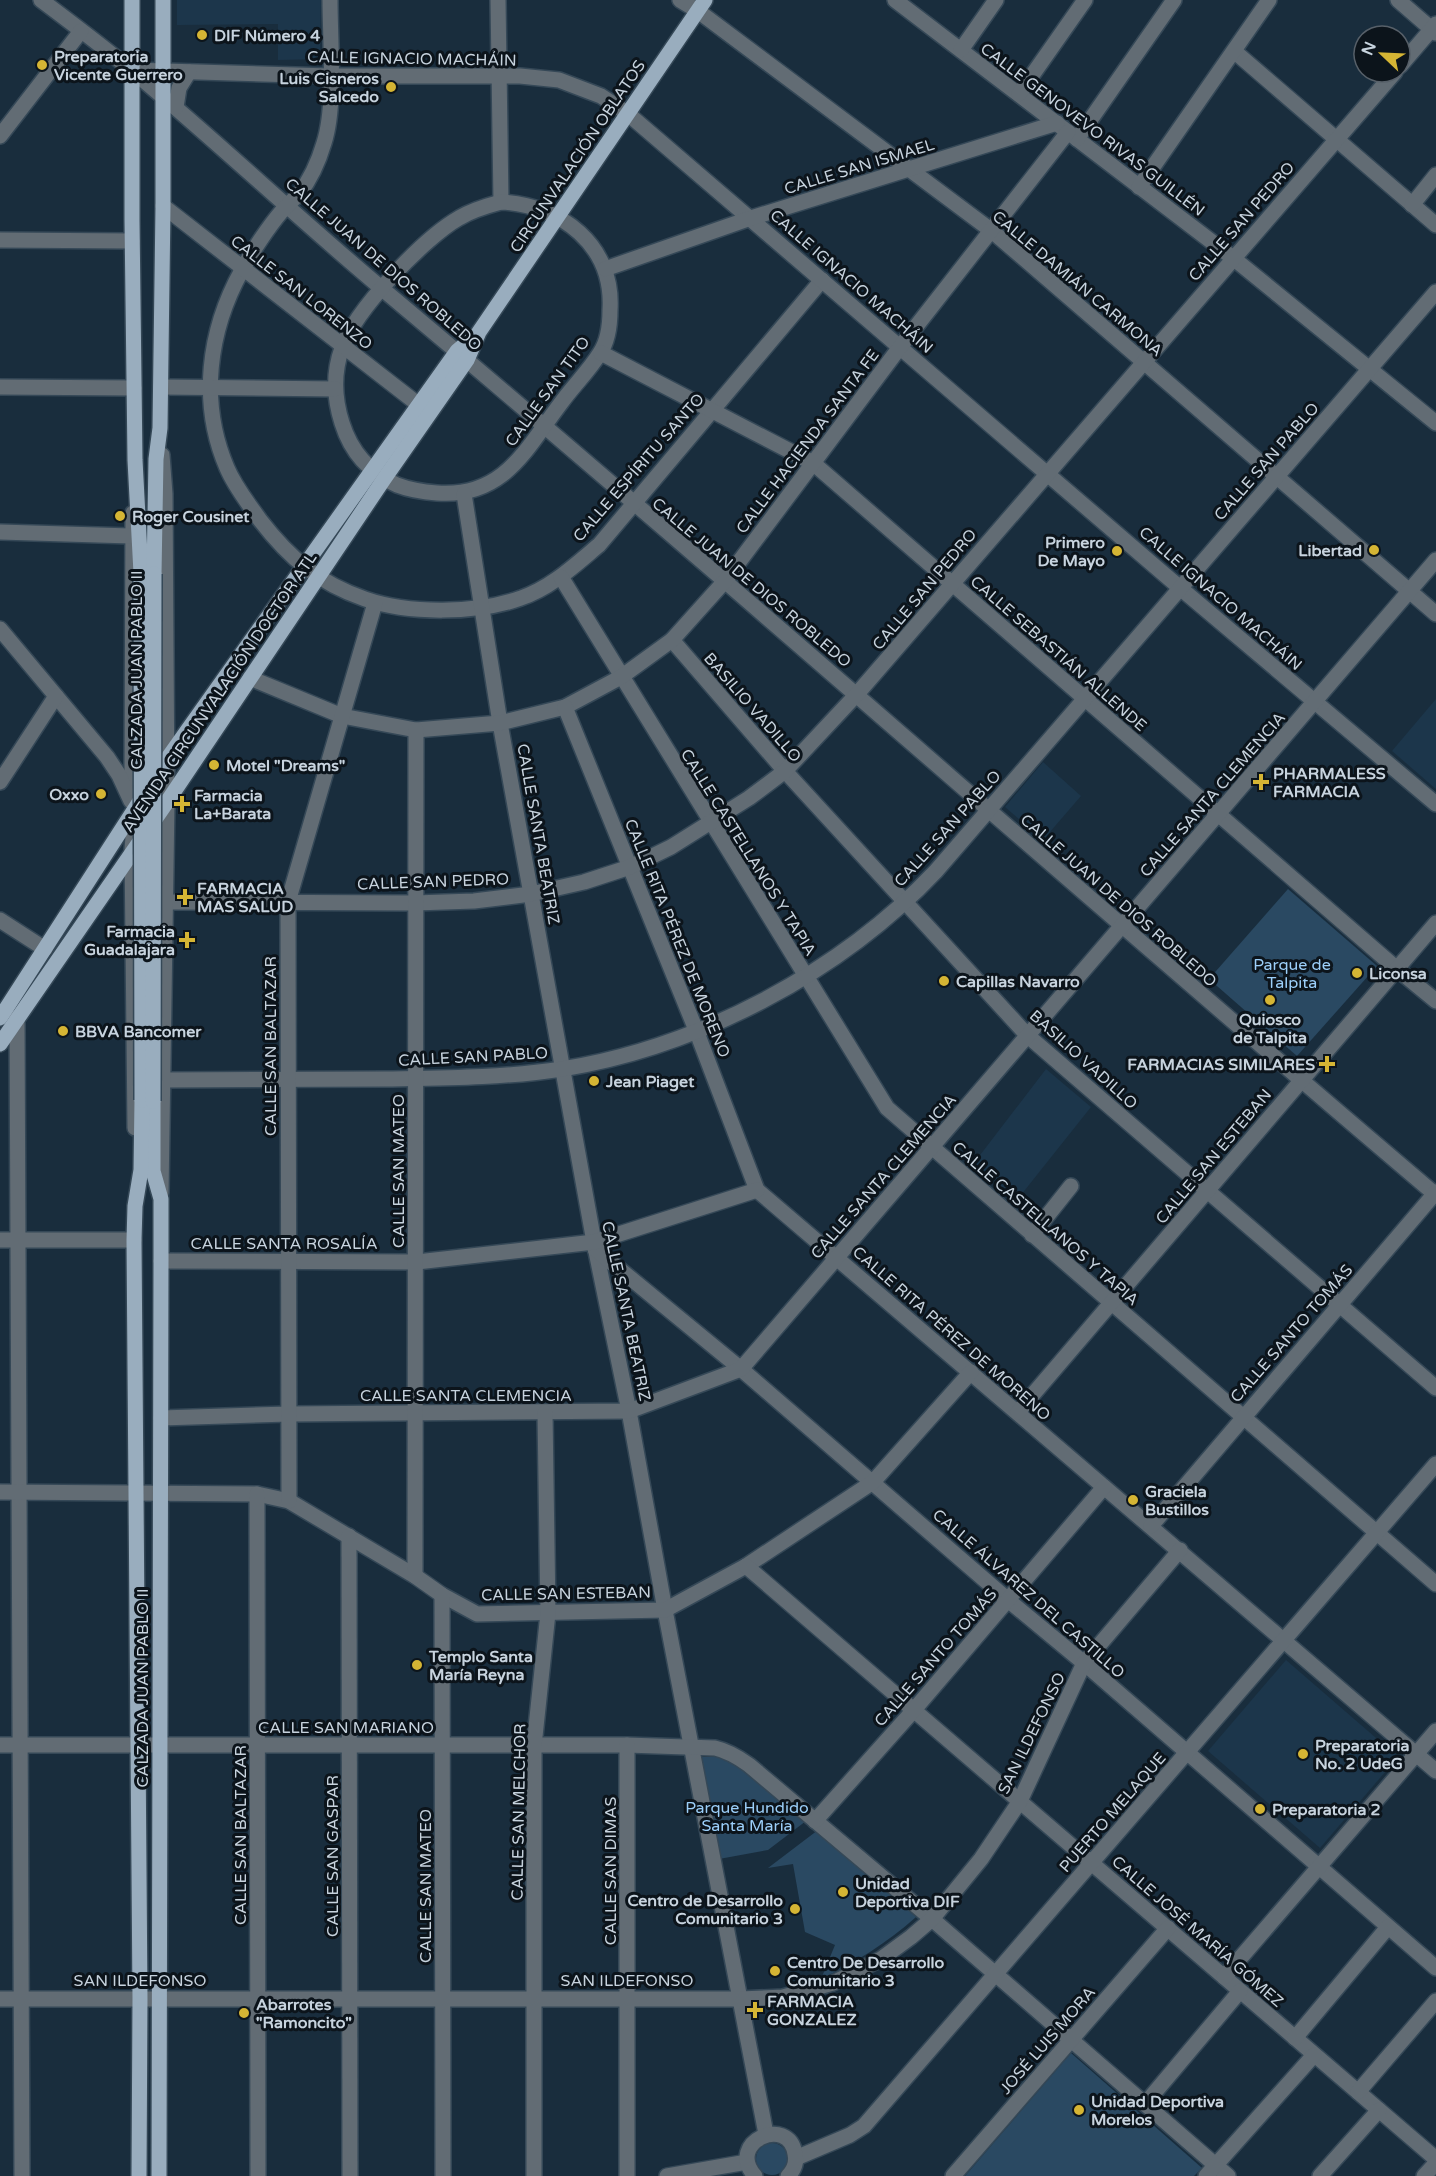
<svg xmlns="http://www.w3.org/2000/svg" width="1436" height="2176" viewBox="0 0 1436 2176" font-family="'Varela Round',sans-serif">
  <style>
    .built { fill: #1c364b }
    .green { fill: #2a4962 }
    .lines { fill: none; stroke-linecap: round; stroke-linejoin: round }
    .minor-casing { stroke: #354857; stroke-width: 18 }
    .major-casing { stroke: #354857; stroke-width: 18 }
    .minor { stroke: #626c74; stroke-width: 15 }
    .major { stroke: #99adbe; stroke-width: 15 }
    .major-bridge-casing { stroke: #354857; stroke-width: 18; stroke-linecap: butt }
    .major-bridge { stroke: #99adbe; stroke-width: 15 }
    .poi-dot { fill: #d5b534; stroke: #0c141b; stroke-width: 2 }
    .labels { text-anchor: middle; stroke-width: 6; stroke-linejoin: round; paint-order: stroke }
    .poi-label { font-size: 16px; font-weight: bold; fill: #c7d3de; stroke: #0c141b; text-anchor: start }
    .street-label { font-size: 16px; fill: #c7d3de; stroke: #0c141b }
    .park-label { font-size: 16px; fill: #9ccff9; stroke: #0c141b }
  </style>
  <rect width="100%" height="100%" fill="#192d3d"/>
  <g class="built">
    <path d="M177,0H321L320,59L278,60V24L177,25Z"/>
    <path d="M1436,699V789L1392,751Z"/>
    <path d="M1043,762L1081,796L1043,840L1005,807Z"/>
    <path d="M1046,1069L1091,1107L1017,1200L974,1163Z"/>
    <path d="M1286,1660L1398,1757L1320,1848L1208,1751Z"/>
  </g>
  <g class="green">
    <path d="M1288,889L1377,966L1297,1056L1209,979Z"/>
    <path d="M700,1757H725L743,1767L806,1821L768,1850L719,1859Z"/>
    <path d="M818,1830L916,1917C887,1943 856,1962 821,1979L835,1945L805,1932L793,1864L768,1868Z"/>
    <path d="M1071,2053L1202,2168L1194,2176H965Z"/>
    <circle cx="772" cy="2159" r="16"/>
  </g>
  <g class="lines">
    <defs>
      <g id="minor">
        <path d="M41,0C73,24 105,48 136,74C221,145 301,221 386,292C740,589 1084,897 1436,1195"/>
        <path d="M330,0C330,40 336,106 324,143C319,160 310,180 299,194C293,200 287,205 282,211C269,226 251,253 242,270C208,331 199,403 227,468C235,487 248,503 260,520C290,559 319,583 365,599C408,614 477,614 521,598C551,588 575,565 599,545L822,280"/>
        <path d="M498,0L501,202"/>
        <path d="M680,0L698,11L992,231L1436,614"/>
        <path d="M895,0L1233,258L1436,423"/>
        <path d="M1398,0L1436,33"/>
        <path d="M961,50L996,0"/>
        <path d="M1234,51L1436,225"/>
        <path d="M1400,66L1436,24"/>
        <path d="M132,70L330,76H520L559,80L601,96L627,113L1179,587L1436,804"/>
        <path d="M1019,94L1085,0"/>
        <path d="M176,107L179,88L189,72"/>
        <path d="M0,136L81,31"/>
        <path d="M1077,139L1174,0"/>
        <path d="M1139,187L1269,0"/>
        <path d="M501,202C561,205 614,245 610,310C610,323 608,341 600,353C589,371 573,386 561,403C526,449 504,498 437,493C424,492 410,490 397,485C370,473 351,452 342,423C334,398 333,373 342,348C355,310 424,238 459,218C472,210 486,206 501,202Z"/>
        <path d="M1412,205L1436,175"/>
        <path d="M163,206L419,405"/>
        <path d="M0,240L132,241"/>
        <path d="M605,269L751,218L1057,123"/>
        <path d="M601,353L813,463L1397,969L1436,1001"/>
        <path d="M0,387L134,388"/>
        <path d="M161,387L335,389"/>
        <path d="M464,494L500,723L594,1242L629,1411L665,1610L766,2134"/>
        <path d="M133,513L132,770L135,809L132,850L135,1128"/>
        <path d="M0,532L131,536"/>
        <path d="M561,577L887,1108L1436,1584"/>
        <path d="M0,629L107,757L119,775L131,801"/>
        <path d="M672,640L785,771L1028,1036L1436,1388"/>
        <path d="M250,678L342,716L416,730L500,723L565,707L621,677L672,640L724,582L900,347L1068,132"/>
        <path d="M565,707L696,1030L757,1190L1436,1771"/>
        <path d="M0,782L56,696"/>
        <path d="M166,902L415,903L474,901L531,894L584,882L630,867L671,847L749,798L785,771L857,694L1395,72"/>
        <path d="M0,920L45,949"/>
        <path d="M17,1018L22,2176"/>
        <path d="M163,1080C237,1080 311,1080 385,1079C444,1078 503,1078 562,1069C699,1047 841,972 936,871L1436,292"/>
        <path d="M161,1193L167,802L165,494L162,455"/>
        <path d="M1032,1235L1071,1186"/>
        <path d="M0,1240H134"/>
        <path d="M595,1249L741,1369L1008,1600L1084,1663L1436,1968"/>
        <path d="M161,1261L417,1262L594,1242L757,1190"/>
        <path d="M1018,1412L1436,923"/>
        <path d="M161,1418L289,1414L629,1411L741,1369L1436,560"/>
        <path d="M0,1492L257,1494L289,1501L415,1576L442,1595L477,1614L665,1610L746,1566L873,1482L971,1372"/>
        <path d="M257,1494L258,2176"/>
        <path d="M289,1501L288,902L375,603"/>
        <path d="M1151,1526L1436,1192"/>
        <path d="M349,1536L350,2176"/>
        <path d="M746,1566L1436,2159"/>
        <path d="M415,1576L416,730"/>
        <path d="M442,1595L443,2176"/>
        <path d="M0,1745H627L715,1748C728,1751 738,1757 749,1765L932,1919L1228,2176"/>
        <path d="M627,1745V2176"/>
        <path d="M815,1821L913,1711L1104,1487"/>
        <path d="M1224,1977L1436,1731"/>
        <path d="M0,1999H740L783,1997L833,1983L881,1959L911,1937L932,1919L981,1859L1020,1801L1084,1663L1180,1550"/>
        <path d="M1295,2038L1388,1927"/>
        <path d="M1358,2092L1436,2001"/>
        <path d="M1145,2104L1240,1991"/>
        <path d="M796,2158L850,2135L864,2126L1436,1464"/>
        <path d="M534,2176V1746L548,1613L545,1413"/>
        <path d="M667,2176L747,2162"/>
        <path d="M755,2176C725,2142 789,2114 795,2154C797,2163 794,2170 788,2176"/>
        <path d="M953,2176L1168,1928"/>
        <path d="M1206,2176L1314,2055"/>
        <path d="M1320,2176L1379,2110"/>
        <path d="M1424,2176L1436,2163"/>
      </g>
      <g id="major">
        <path d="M132,0V220L135,460L141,573"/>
        <path d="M154,574L156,459L160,428L163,206V0"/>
        <path d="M0,1018L167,759L457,351L475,336"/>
        <path d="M0,1044L167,802L384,479L467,360L479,332L705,0"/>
        <path d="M153,1101V1171L161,1199V1261L159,2176"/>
        <path d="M139,2176L140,1998L134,1240L135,1206L141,1170L142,1100"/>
      </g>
    </defs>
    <use href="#minor" class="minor-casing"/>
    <use href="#major" class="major-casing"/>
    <use href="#minor" class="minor"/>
    <use href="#major" class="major"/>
    <defs>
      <g id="major-bridge">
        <path d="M141,573L142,1100"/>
        <path d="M153,1101L154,574"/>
      </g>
    </defs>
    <use href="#major-bridge" class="major-bridge-casing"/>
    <use href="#major-bridge" class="major-bridge"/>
  </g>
  <g class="poi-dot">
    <circle cx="202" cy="35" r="6"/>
    <circle cx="42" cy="65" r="6"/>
    <circle cx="391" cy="87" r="6"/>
    <circle cx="120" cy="516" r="6"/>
    <circle cx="1374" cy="550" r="6"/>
    <circle cx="1117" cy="551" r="6"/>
    <circle cx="214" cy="765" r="6"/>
    <path d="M1258 773h6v6h6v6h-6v6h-6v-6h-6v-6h6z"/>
    <circle cx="101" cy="794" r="6"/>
    <path d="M179 795h6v6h6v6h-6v6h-6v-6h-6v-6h6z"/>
    <path d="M182 888h6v6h6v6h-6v6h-6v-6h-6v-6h6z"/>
    <path d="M184 931h6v6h6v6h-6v6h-6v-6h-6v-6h6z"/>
    <circle cx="1357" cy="973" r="6"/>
    <circle cx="944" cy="981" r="6"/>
    <circle cx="1270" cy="1000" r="6"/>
    <circle cx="63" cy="1031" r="6"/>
    <path d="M1324 1055h6v6h6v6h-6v6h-6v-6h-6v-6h6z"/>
    <circle cx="594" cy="1081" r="6"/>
    <circle cx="1133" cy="1500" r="6"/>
    <circle cx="417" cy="1665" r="6"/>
    <circle cx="1303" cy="1754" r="6"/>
    <circle cx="1260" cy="1809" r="6"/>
    <circle cx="843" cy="1892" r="6"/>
    <circle cx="795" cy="1909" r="6"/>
    <circle cx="775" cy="1971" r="6"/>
    <path d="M752 2001h6v6h6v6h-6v6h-6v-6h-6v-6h6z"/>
    <circle cx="244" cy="2013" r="6"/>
    <circle cx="1079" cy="2110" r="6"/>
  </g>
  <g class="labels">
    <g class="poi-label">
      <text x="214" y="41">DIF Número 4</text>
      <text x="54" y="62">Preparatoria<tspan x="54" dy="18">Vicente Guerrero</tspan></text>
      <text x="379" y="84" text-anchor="end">Luis Cisneros<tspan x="379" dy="18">Salcedo</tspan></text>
      <text x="132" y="522">Roger Cousinet</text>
      <text x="1105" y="548" text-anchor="end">Primero<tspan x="1105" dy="18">De Mayo</tspan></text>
      <text x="1362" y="556" text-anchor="end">Libertad</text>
      <text x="226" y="771">Motel "Dreams"</text>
      <text x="1273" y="779">PHARMALESS<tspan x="1273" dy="18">FARMACIA</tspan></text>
      <text x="89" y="800" text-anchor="end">Oxxo</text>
      <text x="194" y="801">Farmacia<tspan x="194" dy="18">La+Barata</tspan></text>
      <text x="197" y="894">FARMACIA<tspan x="197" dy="18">MAS SALUD</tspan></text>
      <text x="175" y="937" text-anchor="end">Farmacia<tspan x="175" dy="18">Guadalajara</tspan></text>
      <text x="1369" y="979">Liconsa</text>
      <text x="956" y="987">Capillas Navarro</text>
      <text x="1270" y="1025" text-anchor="middle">Quiosco<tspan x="1270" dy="18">de Talpita</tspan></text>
      <text x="75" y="1037">BBVA Bancomer</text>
      <text x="1315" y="1070" text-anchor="end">FARMACIAS SIMILARES</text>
      <text x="606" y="1087">Jean Piaget</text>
      <text x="1145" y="1497">Graciela<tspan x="1145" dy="18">Bustillos</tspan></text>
      <text x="429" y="1662">Templo Santa<tspan x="429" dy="18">María Reyna</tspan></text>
      <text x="1315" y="1751">Preparatoria<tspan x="1315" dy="18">No. 2 UdeG</tspan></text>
      <text x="1272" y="1815">Preparatoria 2</text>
      <text x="855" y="1889">Unidad<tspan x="855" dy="18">Deportiva DIF</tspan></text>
      <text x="783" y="1906" text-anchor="end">Centro de Desarrollo<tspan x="783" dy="18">Comunitario 3</tspan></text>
      <text x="787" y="1968">Centro De Desarrollo<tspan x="787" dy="18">Comunitario 3</tspan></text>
      <text x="767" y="2007">FARMACIA<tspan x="767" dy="18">GONZALEZ</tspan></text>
      <text x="256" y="2010">Abarrotes<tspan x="256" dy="18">"Ramoncito"</tspan></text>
      <text x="1091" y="2107">Unidad Deportiva<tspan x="1091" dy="18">Morelos</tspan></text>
    </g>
    <g class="street-label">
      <text transform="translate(412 58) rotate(1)" y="6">CALLE IGNACIO MACHÁIN</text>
      <text transform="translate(1093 129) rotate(37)" y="6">CALLE GENOVEVO RIVAS GUILLÉN</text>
      <text transform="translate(577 156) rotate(-56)" y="6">CIRCUNVALACIÓN OBLATOS</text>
      <text transform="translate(859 166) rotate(-17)" y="6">CALLE SAN ISMAEL</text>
      <text transform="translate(1241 221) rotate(-49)" y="6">CALLE SAN PEDRO</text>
      <text transform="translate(384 264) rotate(41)" y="6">CALLE JUAN DE DIOS ROBLEDO</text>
      <text transform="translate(852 281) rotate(41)" y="6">CALLE IGNACIO MACHÁIN</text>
      <text transform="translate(1078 283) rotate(40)" y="6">CALLE DAMIÁN CARMONA</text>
      <text transform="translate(302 292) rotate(38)" y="6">CALLE SAN LORENZO</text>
      <text transform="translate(547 391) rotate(-54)" y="6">CALLE SAN TITO</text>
      <text transform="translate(807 441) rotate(-53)" y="6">CALLE HACIENDA SANTA FE</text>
      <text transform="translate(1266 461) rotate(-49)" y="6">CALLE SAN PABLO</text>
      <text transform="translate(638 467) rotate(-49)" y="6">CALLE ESPÍRITU SANTO</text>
      <text transform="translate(752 582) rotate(40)" y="6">CALLE JUAN DE DIOS ROBLEDO</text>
      <text transform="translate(924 589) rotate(-50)" y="6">CALLE SAN PEDRO</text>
      <text transform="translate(1221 598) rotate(41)" y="6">CALLE IGNACIO MACHÁIN</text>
      <text transform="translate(1059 653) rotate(41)" y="6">CALLE SEBASTIÁN ALLENDE</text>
      <text transform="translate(136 670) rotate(-90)" y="6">CALZADA JUAN PABLO II</text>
      <text transform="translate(219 692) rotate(-56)" y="6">AVENIDA CIRCUNVALACIÓN DOCTOR ATL</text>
      <text transform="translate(753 707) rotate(49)" y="6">BASILIO VADILLO</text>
      <text transform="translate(1212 794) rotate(-49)" y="6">CALLE SANTA CLEMENCIA</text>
      <text transform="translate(947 828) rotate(-48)" y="6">CALLE SAN PABLO</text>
      <text transform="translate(539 834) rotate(80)" y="6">CALLE SANTA BEATRIZ</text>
      <text transform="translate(749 852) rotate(58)" y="6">CALLE CASTELLANOS Y TAPIA</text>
      <text transform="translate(433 881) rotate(-2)" y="6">CALLE SAN PEDRO</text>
      <text transform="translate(1119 900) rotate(41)" y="6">CALLE JUAN DE DIOS ROBLEDO</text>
      <text transform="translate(678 938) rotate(68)" y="6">CALLE RITA PÉREZ DE MORENO</text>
      <text transform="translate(270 1046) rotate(-90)" y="6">CALLE SAN BALTAZAR</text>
      <text transform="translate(473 1056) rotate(-3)" y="6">CALLE SAN PABLO</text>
      <text transform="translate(1084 1059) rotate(42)" y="6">BASILIO VADILLO</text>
      <text transform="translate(1213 1156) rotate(-50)" y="6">CALLE SAN ESTEBAN</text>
      <text transform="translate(398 1171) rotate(-90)" y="6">CALLE SAN MATEO</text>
      <text transform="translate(883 1176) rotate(-49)" y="6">CALLE SANTA CLEMENCIA</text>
      <text transform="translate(1046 1223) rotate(41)" y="6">CALLE CASTELLANOS Y TAPIA</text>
      <text x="284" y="1249">CALLE SANTA ROSALÍA</text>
      <text transform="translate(627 1311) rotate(78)" y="6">CALLE SANTA BEATRIZ</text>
      <text transform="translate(952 1333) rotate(41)" y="6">CALLE RITA PÉREZ DE MORENO</text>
      <text transform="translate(1291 1333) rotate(-49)" y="6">CALLE SANTO TOMÁS</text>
      <text x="466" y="1401">CALLE SANTA CLEMENCIA</text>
      <text transform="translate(566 1593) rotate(-1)" y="6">CALLE SAN ESTEBAN</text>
      <text transform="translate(1029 1593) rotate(41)" y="6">CALLE ÁLVAREZ DEL CASTILLO</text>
      <text transform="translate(935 1657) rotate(-49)" y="6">CALLE SANTO TOMÁS</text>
      <text transform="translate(142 1688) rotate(-90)" y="6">CALZADA JUAN PABLO II</text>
      <text x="346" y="1733">CALLE SAN MARIANO</text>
      <text transform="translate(1031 1733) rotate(-64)" y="6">SAN ILDEFONSO</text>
      <text transform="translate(518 1812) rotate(-89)" y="6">CALLE SAN MELCHOR</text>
      <text transform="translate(1112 1812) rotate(-49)" y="6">PUERTO MELAQUE</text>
      <text transform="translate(240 1835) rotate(-90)" y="6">CALLE SAN BALTAZAR</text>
      <text transform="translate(332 1856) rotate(-90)" y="6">CALLE SAN GASPAR</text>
      <text transform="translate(610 1871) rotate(-90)" y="6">CALLE SAN DIMAS</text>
      <text transform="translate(425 1886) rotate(-90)" y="6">CALLE SAN MATEO</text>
      <text transform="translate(1198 1931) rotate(41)" y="6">CALLE JOSÉ MARÍA GÓMEZ</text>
      <text x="140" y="1986">SAN ILDEFONSO</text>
      <text x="627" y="1986">SAN ILDEFONSO</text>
      <text transform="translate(1047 2040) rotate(-49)" y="6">JOSÉ LUIS MORA</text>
    </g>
    <g class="park-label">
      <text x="1292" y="970">Parque de<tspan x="1292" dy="18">Talpita</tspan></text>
      <text x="747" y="1813">Parque Hundido<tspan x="747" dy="18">Santa María</tspan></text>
    </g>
  </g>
  <g transform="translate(1382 54) rotate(293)"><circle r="28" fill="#0c141b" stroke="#576069" stroke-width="1.5"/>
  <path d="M0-4.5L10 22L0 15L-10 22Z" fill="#d5b534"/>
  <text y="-9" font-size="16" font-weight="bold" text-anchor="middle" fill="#c7d3de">N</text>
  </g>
</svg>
